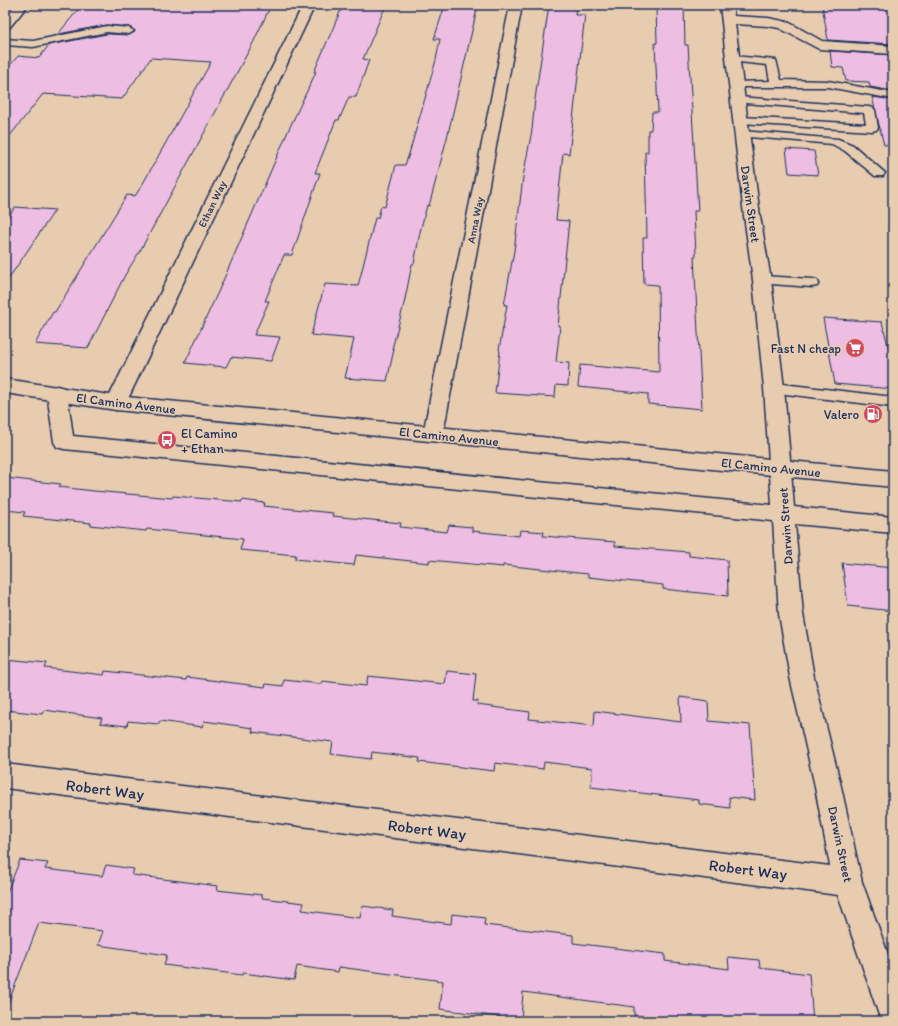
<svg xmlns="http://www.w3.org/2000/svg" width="898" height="1026" viewBox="0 0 898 1026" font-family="Itim,sans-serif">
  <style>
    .building { fill: #edbee1; stroke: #1b2f5e }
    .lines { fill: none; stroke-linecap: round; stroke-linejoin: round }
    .lane-casing { stroke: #1b2f5e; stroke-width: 3 }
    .street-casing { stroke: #1b2f5e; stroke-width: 3 }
    .secondary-casing { stroke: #1b2f5e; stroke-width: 3 }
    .lane { fill: #e8ccaf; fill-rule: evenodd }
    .street { fill: #e8ccaf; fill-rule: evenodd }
    .secondary { fill: #e8ccaf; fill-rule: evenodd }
    .labels { text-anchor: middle; stroke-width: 3; stroke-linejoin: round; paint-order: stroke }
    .far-street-label { font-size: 11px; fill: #1b2f5e; stroke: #e8ccaf }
    .street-label { font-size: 13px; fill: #1b2f5e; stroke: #e8ccaf }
    .poi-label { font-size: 13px; fill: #1b2f5e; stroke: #e8ccaf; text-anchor: end }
    .near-street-label { font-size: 16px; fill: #1b2f5e; stroke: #e8ccaf }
  </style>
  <rect width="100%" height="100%" fill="#e8ccaf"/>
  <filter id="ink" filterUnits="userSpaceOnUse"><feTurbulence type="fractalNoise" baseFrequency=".025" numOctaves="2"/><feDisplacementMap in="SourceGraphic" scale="8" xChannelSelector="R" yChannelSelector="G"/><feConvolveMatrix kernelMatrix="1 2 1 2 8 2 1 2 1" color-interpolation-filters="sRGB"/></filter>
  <g filter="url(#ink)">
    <g class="building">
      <path d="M82,5H271L253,43L141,249L125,275L88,348L35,344L53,312H55L127,195L135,196L141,187L211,62L151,58L122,99L43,94L5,142V71L18,56L39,58L49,45L107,34L129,35L135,32L129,27L107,25L58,34Z"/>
      <path d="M343,5H386L363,59L369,60L356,97H349L339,120H336L315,173H320L292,255H284L265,301H269L254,335L280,337L271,361L231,357L226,367L185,363L219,290L289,129L316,72H314Z"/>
      <path d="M445,5H478L447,138L429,206L427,205L420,232L414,264H412L404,304L392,349H394L387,381L345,378L354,339L311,335L325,284L358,286L375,218H378L381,206L385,207L396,165H405L409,154L436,60L440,39H434Z"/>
      <path d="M549,5H576L575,15H585L569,154L563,153L556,220L569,221L558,326H560L556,362L569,363L568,386L556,385L555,397L495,393L500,351L499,350L507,305H504L514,251L523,177L532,130L535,99Z"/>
      <path d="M656,5H684L685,45H688L698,211H694L696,256H694L702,409L648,404V394L578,387L580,365L659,372L658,285L644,284L643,238H647L645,152H648V130H651L652,112H658L655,43H657Z"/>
      <path d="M822,5L893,9V44L828,40Z"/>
      <path d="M830,51L893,55V91L870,87L869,82L846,81L843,68L832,67Z"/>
      <path d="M872,97L893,100V144L884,145Z"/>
      <path d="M786,149L814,151L818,175L789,173Z"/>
      <path d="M15,207L55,210L5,284V222Z"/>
      <path d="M823,318L882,322L893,365V389L835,384Z"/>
      <path d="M5,478L61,484L59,487L94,491L172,498L173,496L242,502V500L265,503L264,506L333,513L332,516L401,523L400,527L447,532L449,525L472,527V531L519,536L520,530L544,532L543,536L615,542V546L689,552V556L727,560L728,596L663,589V585L588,577V574L503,565V567L429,560V563L356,555L354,565L295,559L296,555L240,550L243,539L147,529L146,531L90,525L91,523L23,516L25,512L5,510Z"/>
      <path d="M842,563L893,568V611L848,606Z"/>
      <path d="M5,659L47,663L45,668L104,675L105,671L186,680L187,677L265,687L266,684L283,686L284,680L321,684L322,681L366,686L368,676L445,684L447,671L476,674L473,701H478L477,705L530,712L529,719L594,726L595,711L681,722L680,697L708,701L709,721L750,725L755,800L729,797L730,808L699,804V800L591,787L592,768L544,762L543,769L495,763L494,771L419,762L420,758L372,752L371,759L331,754L333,742L252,732L253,728L204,721L202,727L160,721L158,724L128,721L127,726L100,723L102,718L44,710L42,714L5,710Z"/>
      <path d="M20,860L48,863L45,869L102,876L106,865L134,869L132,875L218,886L217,890L262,895V898L304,903L302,910L360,918L362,906L393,910L392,916L451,924L452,914L485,918L484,925L573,935V943L665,954V961L729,969L728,957L759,960L760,968L809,974L813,1021H684L634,1015V1007L523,992L521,1020L440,1009L443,981L339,967L338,972L297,966L294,980L243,973L242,975L164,965L167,955L98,945L103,931L39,923L7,1006L5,1005V897Z"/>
    </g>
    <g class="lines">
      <defs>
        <g id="lane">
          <path d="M107,26L129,28L134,31L129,34L107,32L33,47L5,45V39L33,41Z"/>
          <path d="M733,56L776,60L781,80L828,81L893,93V99L828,87H732L731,85L732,83L736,82L770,81L767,65L729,61L728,59Z"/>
          <path d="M738,97L869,107L873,108L875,110L878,128L876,130L872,131L740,123L736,122L734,120L736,118L740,117L866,124L864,113L734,102L732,100L734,98Z"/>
          <path d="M742,131L838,139L853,145L885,173L883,176H875L845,151L832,144L738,136L736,134L738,132Z"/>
          <path d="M762,276L812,279L817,280L819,283L817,286L812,287L757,283L755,280L757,277Z"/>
          <path d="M774,383L893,397V407L769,392L766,388L769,384Z"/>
        </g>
        <g id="street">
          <path d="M15,5H28L10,27L5,28V16Z"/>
          <path d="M303,5H315L126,403L123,408L116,410L109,408L106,403Z"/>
          <path d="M510,5H522L443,434L440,439L433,441L426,439L423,434Z"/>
          <path d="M720,5H732L734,16L768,18L788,22L822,41L893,46V54L819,49L779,28L768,26L735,24L760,216L771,280L784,388L794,507L893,517V533L795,524L803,614L814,677L840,782L862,882L893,968V1021H881L838,895L5,788V764L830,866L814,782L790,677L779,614L773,521L64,449L57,447L54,442L47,393L50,388L57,386L64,388L67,393L73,436L772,505L764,388L753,280L744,216Z"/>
        </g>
        <path id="secondary" d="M5,379L116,396L893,471V487L116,410L5,393Z"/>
      </defs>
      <use href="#lane" class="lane-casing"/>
      <use href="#street" class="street-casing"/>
      <use href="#secondary" class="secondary-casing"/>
      <use href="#lane" class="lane"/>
      <use href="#street" class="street"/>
      <use href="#secondary" class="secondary"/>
    </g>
  </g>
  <defs>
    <symbol id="supermarket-disc" viewBox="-11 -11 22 22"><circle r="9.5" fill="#d1495b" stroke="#e8ccaf"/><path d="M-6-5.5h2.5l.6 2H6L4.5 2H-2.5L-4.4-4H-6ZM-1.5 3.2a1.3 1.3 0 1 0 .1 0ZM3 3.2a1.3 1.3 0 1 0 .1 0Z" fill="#fff"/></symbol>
    <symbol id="fuel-disc" viewBox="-11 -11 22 22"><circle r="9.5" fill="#d1495b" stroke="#e8ccaf"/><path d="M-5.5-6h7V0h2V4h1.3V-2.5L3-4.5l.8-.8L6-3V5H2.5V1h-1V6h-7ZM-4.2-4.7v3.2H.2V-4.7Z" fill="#fff"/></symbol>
    <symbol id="bus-disc" viewBox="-11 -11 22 22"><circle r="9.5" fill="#d1495b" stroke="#e8ccaf"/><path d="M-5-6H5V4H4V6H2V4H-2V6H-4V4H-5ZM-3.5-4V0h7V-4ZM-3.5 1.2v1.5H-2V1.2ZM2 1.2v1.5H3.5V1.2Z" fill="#fff"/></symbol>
  </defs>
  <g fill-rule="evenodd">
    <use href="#supermarket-disc" x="844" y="337" width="22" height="22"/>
    <use href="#fuel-disc" x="862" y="403" width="22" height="22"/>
    <use href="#bus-disc" x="156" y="429" width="22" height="22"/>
  </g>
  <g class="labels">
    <g class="far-street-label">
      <text transform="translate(212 204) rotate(-64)" y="4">Ethan Way</text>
      <text transform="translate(475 220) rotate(-79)" y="4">Anna Way</text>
    </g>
    <g class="street-label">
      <text transform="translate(751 204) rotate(82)" y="5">Darwin Street</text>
      <text transform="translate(126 403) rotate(7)" y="5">El Camino Avenue</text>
      <text transform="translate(449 436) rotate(6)" y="5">El Camino Avenue</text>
      <text transform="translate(771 467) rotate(6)" y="5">El Camino Avenue</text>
      <text transform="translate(785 526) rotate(-94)" y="5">Darwin Street</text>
      <text transform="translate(841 844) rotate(78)" y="5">Darwin Street</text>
    </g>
    <g class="poi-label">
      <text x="841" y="353">Fast N cheap</text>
      <text x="859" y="419">Valero</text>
      <text x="181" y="438" text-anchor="start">El Camino<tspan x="181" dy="15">+ Ethan</tspan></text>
    </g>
    <g class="near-street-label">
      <text transform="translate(105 789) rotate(7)" y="6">Robert Way</text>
      <text transform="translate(427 829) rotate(7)" y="6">Robert Way</text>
      <text transform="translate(748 869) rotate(7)" y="6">Robert Way</text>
    </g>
  </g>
  <rect width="898" height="1026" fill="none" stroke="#e8ccaf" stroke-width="20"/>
  <rect x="10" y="10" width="878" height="1006" fill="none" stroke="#1b2f5e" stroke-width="1.5" filter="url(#ink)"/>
</svg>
